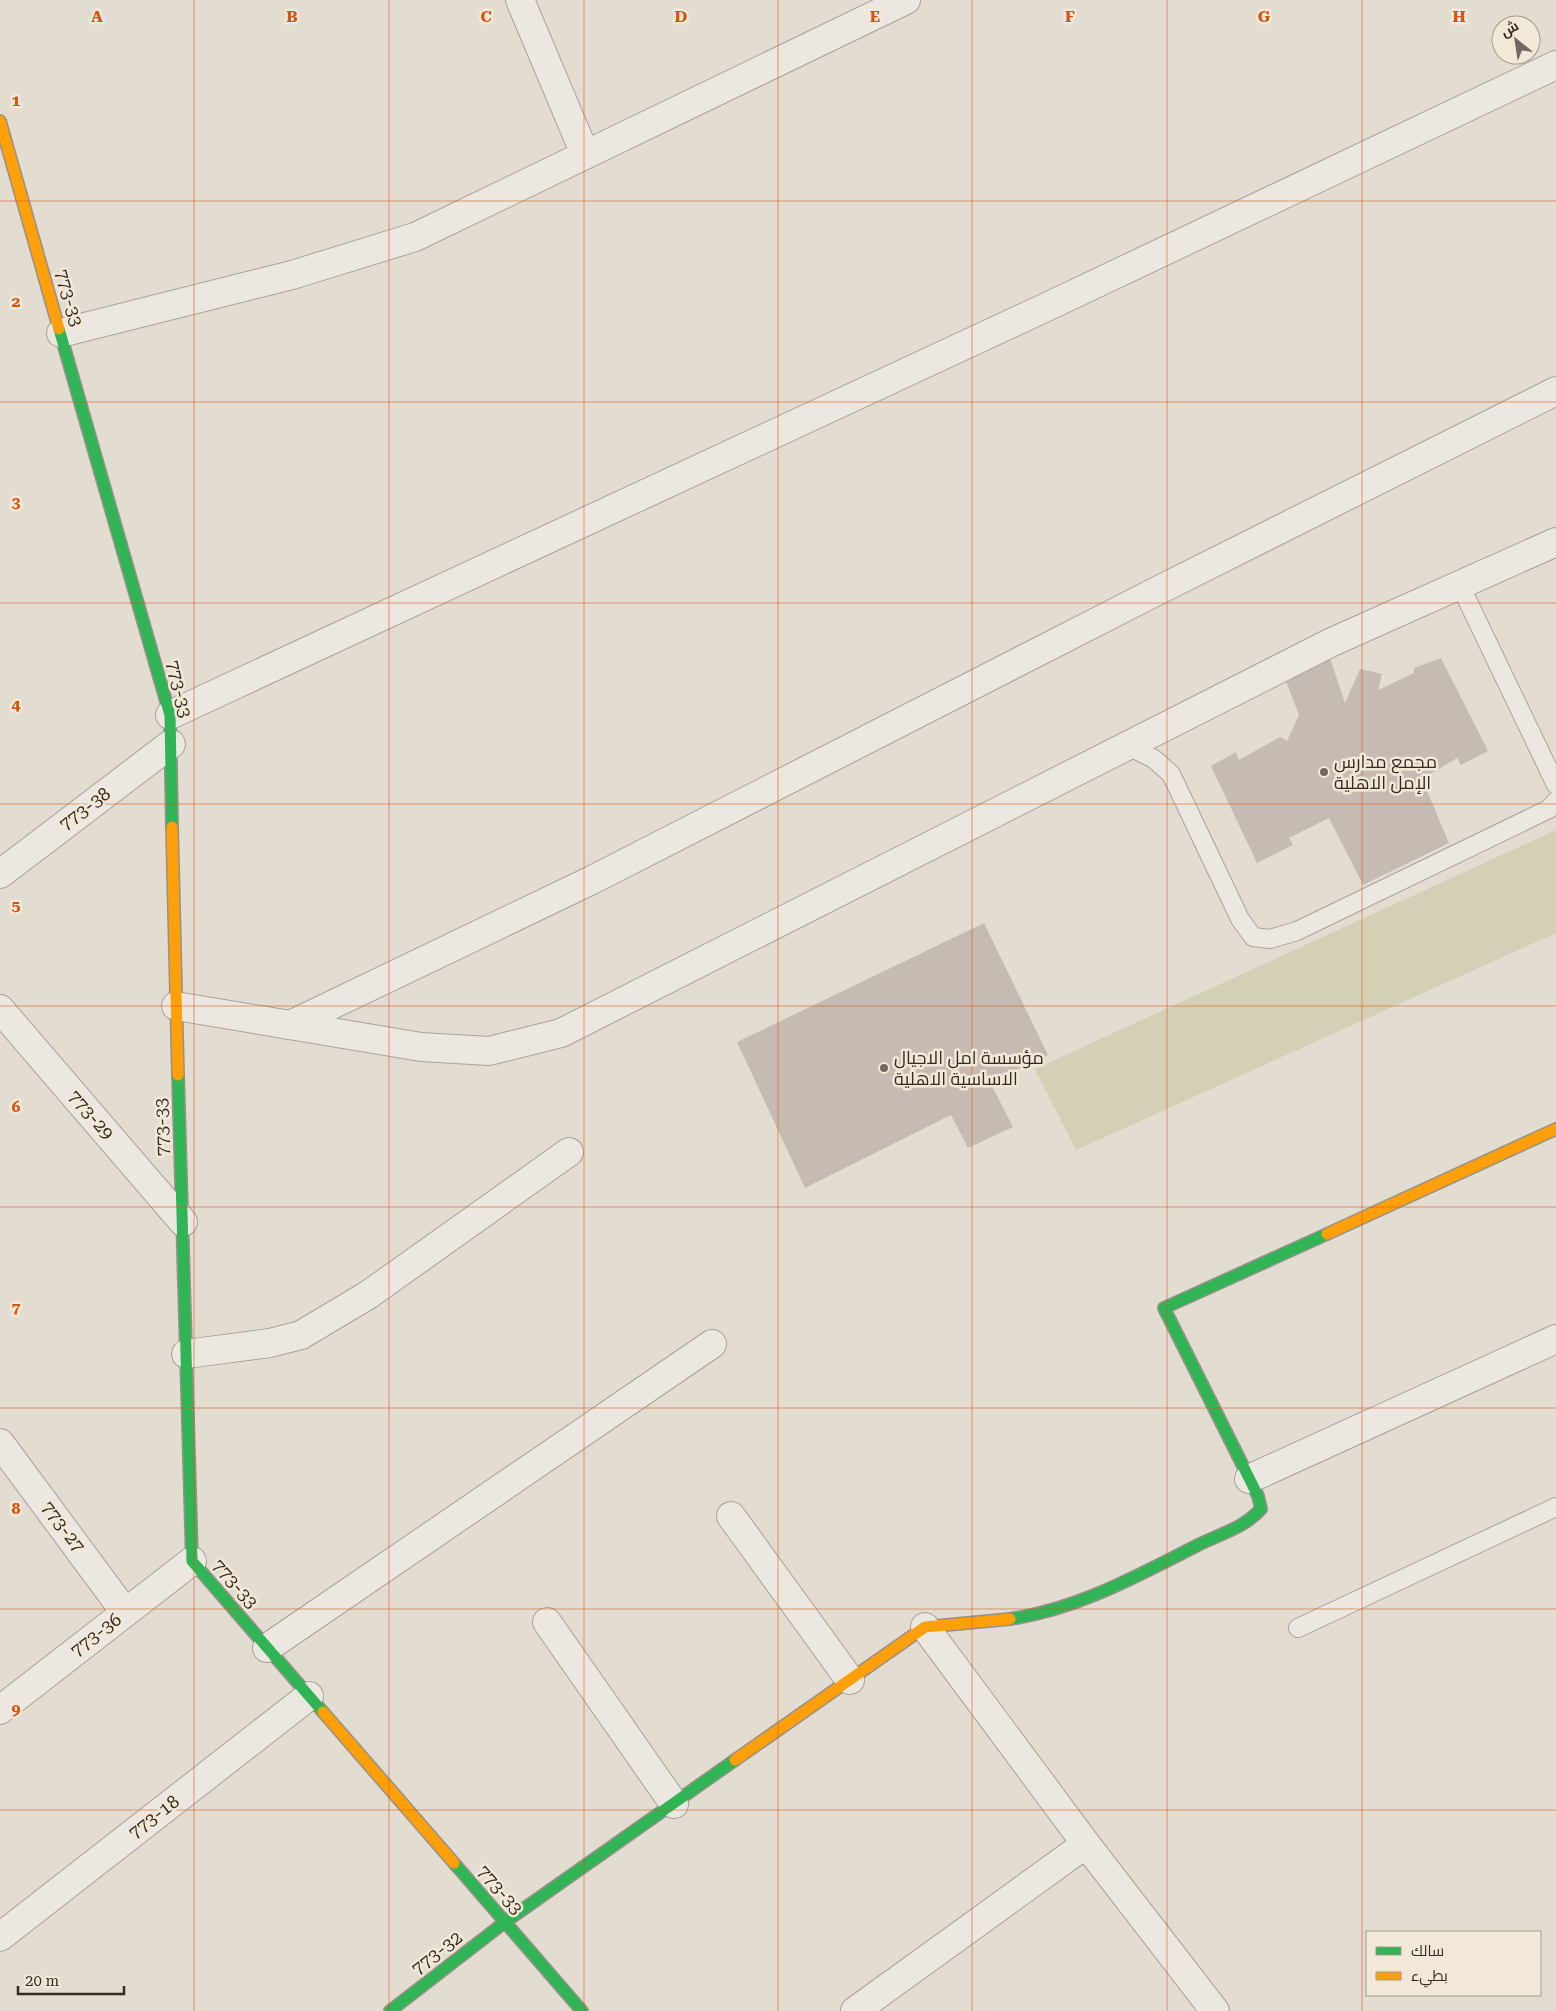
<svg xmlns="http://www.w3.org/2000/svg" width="1556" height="2011" viewBox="0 0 1556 2011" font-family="'Roboto Serif',Cairo,serif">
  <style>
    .green { fill: #d3d0b5 }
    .building { fill: #c6bbb2 }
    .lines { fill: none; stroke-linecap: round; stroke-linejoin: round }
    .lane-casing { stroke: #a9a299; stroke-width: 20 }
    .street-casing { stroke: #a9a299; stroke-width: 30 }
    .fast-casing { stroke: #98918a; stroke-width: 14 }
    .slow-casing { stroke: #98918a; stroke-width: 14 }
    .lane { stroke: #ece7e1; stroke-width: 18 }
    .street { stroke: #ece7e1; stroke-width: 28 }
    .fast { stroke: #30b455; stroke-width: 11 }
    .slow { stroke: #ff9f0a; stroke-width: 11 }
    .grid { fill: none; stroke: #d6540e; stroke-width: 1; stroke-opacity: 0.55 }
    .poi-dot { fill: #73685f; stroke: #f2e8d8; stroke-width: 2 }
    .labels { text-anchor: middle; stroke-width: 5; stroke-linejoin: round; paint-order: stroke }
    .street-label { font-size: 18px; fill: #372a22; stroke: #f2e8d8 }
    .poi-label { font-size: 18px; fill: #372a22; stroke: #f2e8d8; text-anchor: start }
    .grid-label { font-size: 16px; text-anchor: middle; font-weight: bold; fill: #d6540e; stroke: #f2e8d8; stroke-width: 5; stroke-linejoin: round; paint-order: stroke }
  </style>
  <rect width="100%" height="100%" fill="#e3dcd1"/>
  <path class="green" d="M1556,830V933L1076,1150L1035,1069Z"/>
  <g class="building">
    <path d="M1330,658L1345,703L1360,669L1382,674L1378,690L1414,673V668L1441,658L1488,751L1461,765L1457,758L1422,779L1449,843L1363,885L1329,818L1289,838L1293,845L1257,863L1211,766L1236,752L1239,760L1280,737L1287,741L1299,715L1285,679Z"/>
    <path d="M984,923L1048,1055L990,1082L1013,1127L968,1148L951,1115L805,1188L737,1042Z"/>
  </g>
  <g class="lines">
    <defs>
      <g id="lane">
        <path d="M1460,585L1556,785"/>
        <path d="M1128,746L1154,759L1171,774L1240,919L1253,937L1270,939L1297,931L1549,809L1556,801"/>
        <path d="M1298,1628L1556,1507"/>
      </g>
      <g id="street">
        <path d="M520,0L585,154"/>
        <path d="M61,333L292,275L415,237L906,0"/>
        <path d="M170,715L1053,304L1556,65"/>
        <path d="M0,874L171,744"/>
        <path d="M176,1006L421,1047L489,1051L561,1033L1332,642L1556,542"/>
        <path d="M0,1009L183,1222"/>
        <path d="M290,1025L592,880L1159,590L1556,391"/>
        <path d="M186,1354L270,1343L301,1335L368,1295L569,1152"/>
        <path d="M0,1443L125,1612"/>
        <path d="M1249,1479L1556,1339"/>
        <path d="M731,1516L850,1680"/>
        <path d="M547,1622L674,1804"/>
        <path d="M925,1627L1086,1844L1215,2011"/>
        <path d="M267,1648L712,1344"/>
        <path d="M0,1710L192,1561"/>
        <path d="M0,1937L309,1696"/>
        <path d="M855,2011L1086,1844"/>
      </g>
      <g id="fast">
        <path d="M59,329L170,715L172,827"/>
        <path d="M178,1075L192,1561L323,1712"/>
        <path d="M1010,1619C1078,1609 1137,1576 1198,1545C1220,1534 1244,1528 1261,1509L1258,1496L1164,1308L1327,1234"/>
        <path d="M454,1863L582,2011"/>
        <path d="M390,2011L505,1922L735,1760"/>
      </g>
      <g id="slow">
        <path d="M0,121L59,329"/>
        <path d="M172,827L178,1075"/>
        <path d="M1327,1234L1556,1129"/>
        <path d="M323,1712L454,1863"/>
        <path d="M735,1760L925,1627L1010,1619"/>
      </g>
    </defs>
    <use href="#lane" class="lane-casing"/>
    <use href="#street" class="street-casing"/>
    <use href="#fast" class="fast-casing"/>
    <use href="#slow" class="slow-casing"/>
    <use href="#lane" class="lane"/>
    <use href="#street" class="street"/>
    <use href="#fast" class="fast"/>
    <use href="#slow" class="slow"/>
  </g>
  <path class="grid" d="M194,0V2011M389,0V2011M584,0V2011M778,0V2011M972,0V2011M1167,0V2011M1362,0V2011M0,201H1556M0,402H1556M0,603H1556M0,804H1556M0,1006H1556M0,1207H1556M0,1408H1556M0,1609H1556M0,1810H1556"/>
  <g class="poi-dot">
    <circle cx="1324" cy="772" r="5"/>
    <circle cx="884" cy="1068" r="5"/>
  </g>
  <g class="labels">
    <g class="street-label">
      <text transform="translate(69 298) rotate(74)" y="6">773-33</text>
      <text transform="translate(179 689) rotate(77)" y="6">773-33</text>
      <text transform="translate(85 809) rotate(-37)" y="6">773-38</text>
      <text transform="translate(91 1115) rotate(49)" y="6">773-29</text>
      <text transform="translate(162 1127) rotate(-92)" y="6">773-33</text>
      <text transform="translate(63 1527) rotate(53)" y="6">773-27</text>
      <text transform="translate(235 1584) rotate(49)" y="6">773-33</text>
      <text transform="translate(96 1635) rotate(-38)" y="6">773-36</text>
      <text transform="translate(154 1817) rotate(-38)" y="6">773-18</text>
      <text transform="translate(500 1890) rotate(49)" y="6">773-33</text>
      <text transform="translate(437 1953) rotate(-38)" y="6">773-32</text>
    </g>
    <g class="poi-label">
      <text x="1334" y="768">مجمع مدارس<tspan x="1334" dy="21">الإمل الاهلية</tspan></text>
      <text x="894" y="1064">مؤسسة امل الاجيال<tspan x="894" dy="21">الاساسية الاهلية</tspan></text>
    </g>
  </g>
  <g class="grid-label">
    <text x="97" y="22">A</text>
    <text x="292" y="22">B</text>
    <text x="486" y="22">C</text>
    <text x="681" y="22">D</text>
    <text x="875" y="22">E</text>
    <text x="1070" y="22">F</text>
    <text x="1264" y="22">G</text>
    <text x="1459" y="22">H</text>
    <text x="16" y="106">1</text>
    <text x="16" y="307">2</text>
    <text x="16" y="508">3</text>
    <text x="16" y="710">4</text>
    <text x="16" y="911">5</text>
    <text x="16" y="1112">6</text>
    <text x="16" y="1313">7</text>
    <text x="16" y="1514">8</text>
    <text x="16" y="1715">9</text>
  </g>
  <rect x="1366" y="1931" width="175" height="65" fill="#f2e8d8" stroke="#a79c8f"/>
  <rect x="1376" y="1947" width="25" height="8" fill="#30b455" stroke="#a79c8f"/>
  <text x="1411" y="1956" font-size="15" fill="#372a22">سالك</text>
  <rect x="1376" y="1972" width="25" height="8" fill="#ff9f0a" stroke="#a79c8f"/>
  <text x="1411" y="1981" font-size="15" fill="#372a22">بطيء</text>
  <g transform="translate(1516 40) rotate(330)"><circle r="24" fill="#f2e8d8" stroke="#a79c8f"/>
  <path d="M0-4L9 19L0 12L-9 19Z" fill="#73685f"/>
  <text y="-8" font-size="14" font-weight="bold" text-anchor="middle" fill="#372a22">ش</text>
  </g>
  <path d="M18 1986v8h106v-8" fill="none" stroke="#372a22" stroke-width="2.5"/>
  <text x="25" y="1986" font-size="15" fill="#372a22" stroke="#f2e8d8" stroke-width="4" paint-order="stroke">20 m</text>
</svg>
